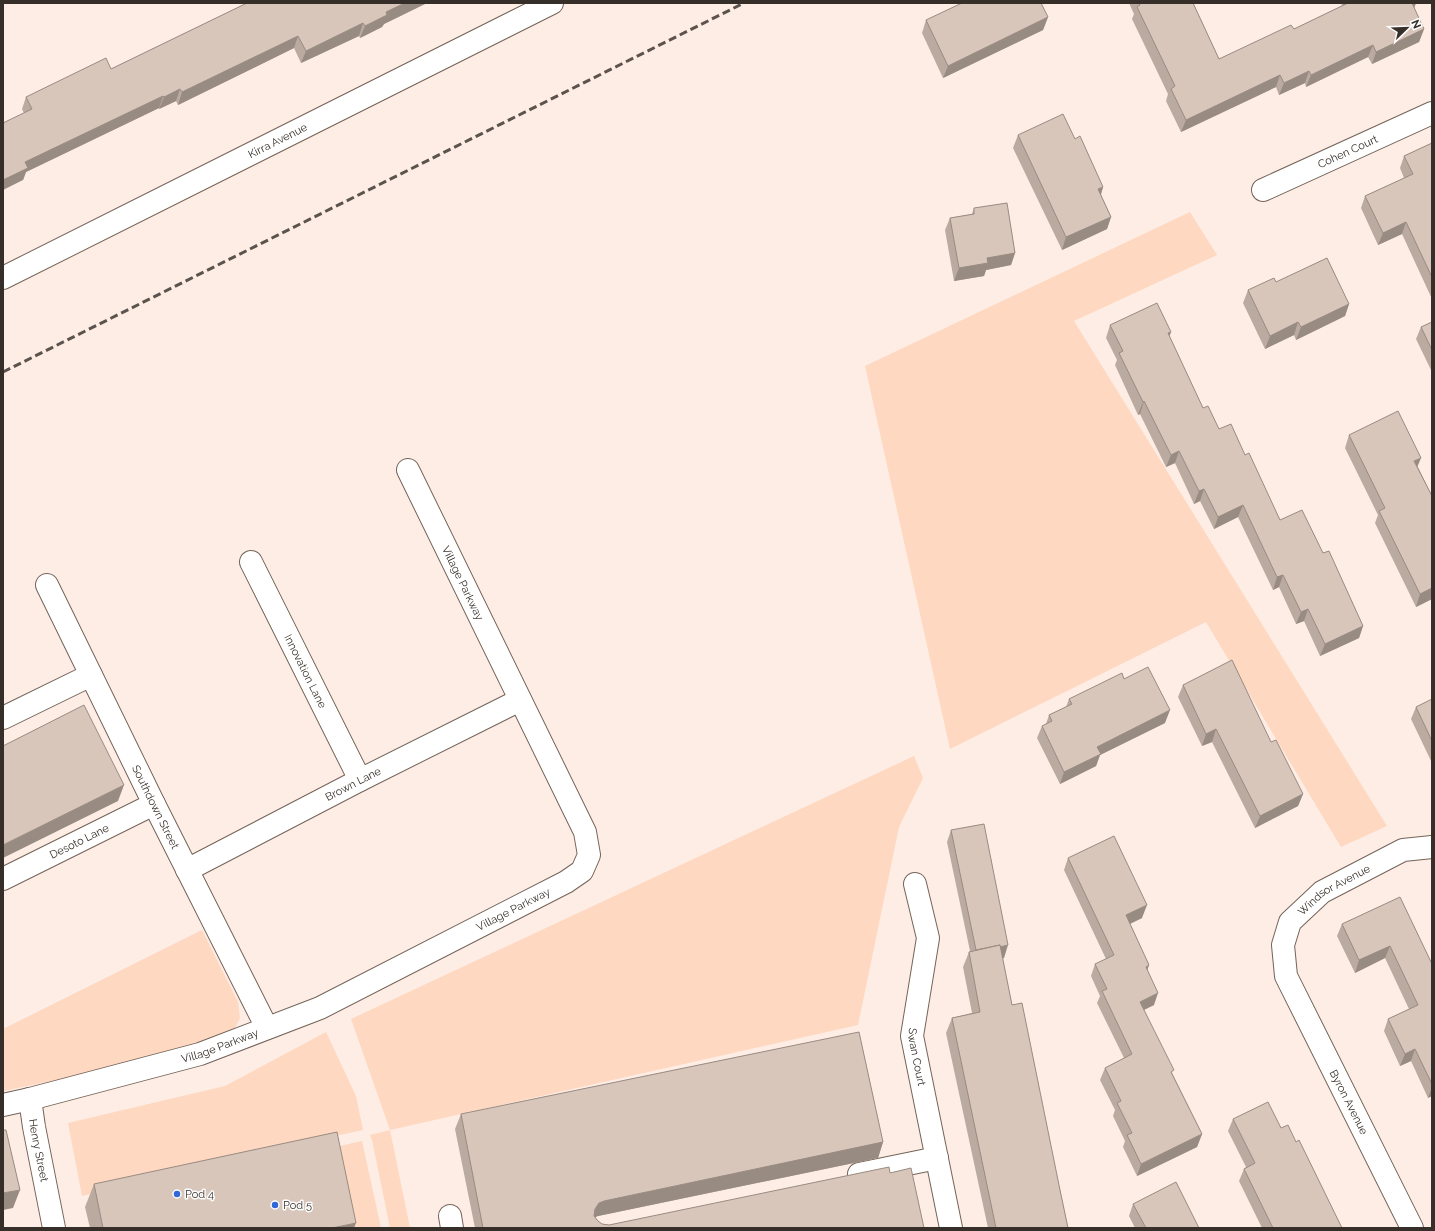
<svg xmlns="http://www.w3.org/2000/svg" width="1435" height="1231" viewBox="0 0 1435 1231" font-family="Raleway,sans-serif">
  <style>
    .green { fill: #fed8c1 }
    .lines { fill: none; stroke-linecap: round; stroke-linejoin: round }
    .minor-casing { stroke: #746459; stroke-width: 24 }
    .minor { stroke: #fff; stroke-width: 22 }
    .rail { stroke: #5c534e; stroke-width: 3; stroke-dasharray: 8 4; stroke-linecap: butt }
    .wall { fill: #bbaaa0 }
    .shaded-wall { fill: #988b82 }
    .building { fill: #d9c6ba; stroke: #988b82 }
    .poi-dot { fill: #3069d7; stroke: #fefefe; stroke-width: 1.5 }
    .labels { text-anchor: middle; stroke-width: 3; stroke-linejoin: round; paint-order: stroke }
    .street-label { font-size: 11px; fill: #352e29; stroke: #fefefe }
    .poi-label { font-size: 11px; fill: #352e29; stroke: #fefefe; text-anchor: start }
  </style>
  <rect width="100%" height="100%" fill="#fdede4"/>
  <g class="green">
    <path d="M1190,212L1217,255L1074,321L1387,826L1341,847L1206,622L950,749L865,366Z"/>
    <path d="M914,756L923,778L899,827L858,1025L390,1130L410,1228H390L372,1140L370,1135L390,1130L351,1019Z"/>
    <path d="M202,930L238,1002L240,1018L230,1038L197,1051L3,1091V1029Z"/>
    <path d="M326,1032L356,1096L363,1130L257,1153L82,1196L68,1123L225,1086Z"/>
    <path d="M362,1141L381,1228H347L331,1148Z"/>
  </g>
  <g class="lines">
    <defs>
      <g id="minor">
        <path id="s1" d="M1263,190L1432,113"/>
        <path id="s2" d="M3,278L552,3"/>
        <path id="s3" d="M251,562L360,780"/>
        <path id="s4" d="M47,585L154,804L267,1028"/>
        <path d="M3,718L91,675"/>
        <path id="s5" d="M187,870L360,780L520,700"/>
        <path id="s6" d="M3,879L154,804"/>
        <path id="s7" d="M915,884L928,938L912,1036L951,1228"/>
        <path id="s8" d="M30,1099L34,1127L54,1228"/>
        <path id="s9" d="M3,1105L30,1099L200,1054L320,1008L566,882L582,871L589,855L585,832L408,470"/>
        <path d="M859,1174L937,1158"/>
        <path d="M450,1216L452,1228"/>
        <path id="s10" d="M1412,1228L1286,976L1283,945L1290,922L1322,892L1403,850L1432,847"/>
      </g>
    </defs>
    <use href="#minor" class="minor-casing"/>
    <use href="#minor" class="minor"/>
    <path class="rail" d="M3,372L744,3"/>
  </g>
  <g class="wall">
    <path d="M247,3H427L384,24L382,27L360,38L359,36L301,63L294,48L178,105L176,101L159,109V108L26,172L23,180L24,113L22,109L26,97L111,69Z"/>
    <path d="M1129,3H1193L1219,59L1294,29L1342,6L1341,3H1416L1414,8L1424,29L1419,42L1372,64L1368,57L1306,87L1305,83L1279,95L1276,87L1181,132L1166,101L1168,94L1132,19L1134,14Z"/>
    <path d="M1041,4L1048,17L1043,30L943,78L922,33L926,20Z"/>
    <path d="M1018,135L1075,139L1103,187L1101,195L1111,217L1107,229L1062,250L1013,148Z"/>
    <path d="M1432,143V299L1402,234L1378,245L1361,208L1365,196L1404,178L1400,168L1404,156Z"/>
    <path d="M974,208L1015,253L1011,265L986,270L984,276L954,281L945,230L950,218L972,214Z"/>
    <path d="M1276,282L1349,304L1345,316L1296,340L1294,335L1265,349L1243,303L1248,290Z"/>
    <path d="M1432,322V372L1416,339L1421,327Z"/>
    <path d="M1110,325L1169,337L1203,408L1219,429L1245,455L1280,520L1323,553L1363,626L1359,638L1320,656L1304,621L1296,624L1279,587L1273,590L1238,517L1214,529L1200,501L1194,504L1175,463L1166,467L1140,414L1138,415L1115,365L1117,360L1106,338Z"/>
    <path d="M1349,435L1418,467L1432,496V599L1416,607L1375,523L1378,515L1345,448Z"/>
    <path d="M1124,679L1165,723L1100,755L1096,766L1060,784L1037,738L1042,726L1046,724L1049,715L1066,707L1069,699Z"/>
    <path d="M1183,685L1271,742L1303,794L1298,806L1255,828L1212,742L1202,746L1178,697Z"/>
    <path d="M1432,699V763L1411,719L1416,707Z"/>
    <path d="M951,830L1004,958H1002L1012,1005L1060,1190L1068,1228H988L946,1033L952,1018L972,1013L963,967L969,952L970,951L947,842Z"/>
    <path d="M1068,858L1142,918L1130,924L1149,965L1147,970L1154,1005L1144,1010L1173,1075L1202,1134L1197,1147L1137,1176L1123,1147L1125,1141L1113,1116L1115,1110L1100,1080L1105,1068L1124,1058L1097,1003L1100,996L1091,976L1095,964L1106,959L1064,870Z"/>
    <path d="M1342,924L1432,964V1096L1428,1098L1411,1061L1400,1066L1384,1031L1388,1019L1409,1009L1385,958L1355,973L1337,936Z"/>
    <path d="M461,1114L883,1142L878,1158L598,1216L595,1217L598,1221L602,1224L609,1225L890,1173L924,1228H475L455,1129Z"/>
    <path d="M1233,1119L1281,1128L1296,1142L1342,1228H1262L1239,1181L1244,1169L1246,1167L1228,1131Z"/>
    <path d="M94,1184L354,1228H90L85,1207Z"/>
    <path d="M1133,1204L1199,1228H1135L1129,1216Z"/>
  </g>
  <g class="shaded-wall">
    <path d="M405,3H427L384,24L382,27L360,38L365,26L386,12Z"/>
    <path d="M1412,3H1416L1412,13Z"/>
    <path d="M1048,17L1043,30L943,78L948,66Z"/>
    <path d="M363,23L359,36L301,63L306,51Z"/>
    <path d="M1424,29L1419,42L1372,64L1376,52Z"/>
    <path d="M298,36L294,48L178,105L182,92Z"/>
    <path d="M1373,45L1368,57L1306,87L1311,75Z"/>
    <path d="M1309,71L1305,83L1279,95L1284,83Z"/>
    <path d="M1280,75L1276,87L1181,132L1186,120Z"/>
    <path d="M180,89L176,101L159,109L164,97Z"/>
    <path d="M163,96L159,108L26,172L23,180L3,190V180L25,162Z"/>
    <path d="M1103,187L1099,200L1098,189Z"/>
    <path d="M1111,217L1107,229L1062,250L1066,237Z"/>
    <path d="M1406,222L1402,234L1378,245L1383,233Z"/>
    <path d="M1015,253L1011,265L986,270L984,276L954,281L959,268L987,258Z"/>
    <path d="M1349,304L1345,316L1296,340L1301,327Z"/>
    <path d="M1298,322L1294,335L1265,349L1270,336Z"/>
    <path d="M1171,332L1167,344L1168,333Z"/>
    <path d="M1144,401L1140,414L1138,415L1143,402Z"/>
    <path d="M1179,451L1175,463L1166,467L1171,455Z"/>
    <path d="M1421,458L1416,470L1414,461Z"/>
    <path d="M1204,489L1200,501L1194,504L1199,491Z"/>
    <path d="M1243,505L1238,517L1214,529L1218,517Z"/>
    <path d="M1283,575L1279,587L1273,590L1277,577Z"/>
    <path d="M1432,588V599L1416,607L1420,594Z"/>
    <path d="M1308,609L1304,621L1296,624L1301,612Z"/>
    <path d="M1363,626L1359,638L1320,656L1325,644Z"/>
    <path d="M1170,710L1165,723L1100,755L1096,766L1060,784L1064,772L1097,747Z"/>
    <path d="M1216,729L1212,742L1202,746L1206,734Z"/>
    <path d="M124,785L118,801L3,858V845Z"/>
    <path d="M1303,794L1298,806L1255,828L1260,816Z"/>
    <path d="M1147,905L1142,918L1121,928L1126,915Z"/>
    <path d="M1008,945L1004,958L972,964L977,952Z"/>
    <path d="M1390,946L1385,958L1355,973L1359,960Z"/>
    <path d="M1149,965L1145,977L1146,967Z"/>
    <path d="M1158,993L1154,1005L1135,1014L1140,1002Z"/>
    <path d="M1415,1049L1411,1061L1400,1066L1405,1054Z"/>
    <path d="M1432,1087V1096L1428,1098Z"/>
    <path d="M1202,1134L1197,1147L1137,1176L1141,1164Z"/>
    <path d="M883,1142L878,1158L598,1216L593,1218L595,1209L599,1203L604,1201Z"/>
    <path d="M20,1190L13,1208L3,1210V1193Z"/>
    <path d="M356,1223L354,1228H332Z"/>
  </g>
  <g class="building">
    <path d="M247,3H405L386,12L387,15L365,26L363,23L306,51L298,36L182,92L180,89L164,97L163,96L25,162L28,168L3,180V123L32,109L26,97L106,58L111,69Z"/>
    <path d="M962,3H1041L1048,17L948,66L926,20Z"/>
    <path d="M1139,3H1193L1219,59L1291,25L1294,29L1348,3H1412L1424,29L1376,52L1373,45L1311,75L1309,71L1284,83L1280,75L1186,120L1171,89L1175,86L1137,7L1140,5Z"/>
    <path d="M1063,114L1075,139L1080,136L1103,187L1098,189L1111,217L1066,237L1018,135Z"/>
    <path d="M1432,143V277L1406,222L1383,233L1365,196L1413,174L1404,156Z"/>
    <path d="M1007,203L1015,253L987,258L988,263L959,268L950,218L974,214V208Z"/>
    <path d="M1327,258L1349,304L1301,327L1298,322L1270,336L1248,290L1274,278L1276,282Z"/>
    <path d="M1157,303L1171,332L1168,333L1203,408L1208,406L1219,429L1231,424L1245,455L1249,453L1280,520L1302,510L1323,553L1329,551L1363,626L1325,644L1308,609L1301,612L1283,575L1277,577L1243,505L1218,517L1204,489L1199,491L1179,451L1171,455L1144,401L1143,402L1119,353L1123,351L1110,325Z"/>
    <path d="M1432,322V350L1421,327Z"/>
    <path d="M1398,411L1421,458L1414,461L1432,496V588L1420,594L1379,511L1385,508L1349,435Z"/>
    <path d="M1232,660L1271,742L1276,740L1303,794L1260,816L1216,729L1206,734L1183,685Z"/>
    <path d="M1148,667L1170,710L1097,747L1101,754L1064,772L1042,726L1052,721L1049,715L1072,704L1069,699L1122,673L1124,679Z"/>
    <path d="M1432,699V741L1416,707Z"/>
    <path d="M84,705L124,785L3,845V746Z"/>
    <path d="M984,824L1008,945L1000,947V945L976,950L951,830Z"/>
    <path d="M1114,836L1147,905L1126,915L1149,965L1146,967L1158,993L1140,1002L1174,1070L1171,1072L1202,1134L1141,1164L1127,1135L1132,1133L1117,1103L1121,1101L1105,1068L1132,1054L1102,991L1107,989L1095,964L1114,955L1068,858Z"/>
    <path d="M1400,897L1432,964V1084L1415,1049L1405,1054L1388,1019L1418,1005L1390,946L1359,960L1342,924Z"/>
    <path d="M1000,945L1012,1005L1022,1003L1060,1190L1068,1228H996L952,1018L980,1012L969,952Z"/>
    <path d="M859,1032L883,1142L604,1201L599,1203L595,1209L594,1216L598,1221L602,1224L609,1225L889,1167L890,1173L911,1168L924,1228H483L461,1114Z"/>
    <path d="M1268,1102L1281,1128L1288,1125L1296,1142L1299,1140L1342,1228H1273L1244,1169L1255,1163L1233,1119Z"/>
    <path d="M3,1130H6L20,1190L3,1193Z"/>
    <path d="M337,1132L356,1223L332,1228H103L94,1184Z"/>
    <path d="M1176,1182L1199,1228H1146L1133,1204Z"/>
  </g>
  <g class="poi-dot">
    <circle cx="177" cy="1194" r="4"/>
    <circle cx="275" cy="1205" r="4"/>
  </g>
  <g class="labels">
    <g class="street-label">
      <text dy="4" stroke="none"><textPath href="#s2" startOffset="307">Kirra Avenue</textPath></text>
      <text dy="4" stroke="none"><textPath href="#s1" startOffset="93">Cohen Court</textPath></text>
      <text transform="translate(463 583) rotate(64)" y="4">Village Parkway</text>
      <text dy="4" stroke="none"><textPath href="#s3" startOffset="122">Innovation Lane</textPath></text>
      <text dy="4" stroke="none"><textPath href="#s5" startOffset="187">Brown Lane</textPath></text>
      <text dy="4" stroke="none"><textPath href="#s4" startOffset="247">Southdown Street</textPath></text>
      <text dy="4" stroke="none"><textPath href="#s6" startOffset="85">Desoto Lane</textPath></text>
      <text dy="4" stroke="none"><textPath href="#s10" startOffset="392">Windsor Avenue</textPath></text>
      <text dy="4" stroke="none"><textPath href="#s9" startOffset="549">Village Parkway</textPath></text>
      <text dy="4" stroke="none"><textPath href="#s9" startOffset="225">Village Parkway</textPath></text>
      <text dy="4" stroke="none"><textPath href="#s7" startOffset="176">Swan Court</textPath></text>
      <text transform="translate(1349 1102) rotate(63)" y="4">Byron Avenue</text>
      <text dy="4" stroke="none"><textPath href="#s8" startOffset="52">Henry Street</textPath></text>
    </g>
    <g class="poi-label">
      <text x="185" y="1198">Pod 4</text>
      <text x="283" y="1209">Pod 5</text>
    </g>
  </g>
  <rect width="1435" height="1231" fill="none" stroke="#352e29" stroke-width="8"/>
  <g transform="translate(1407 28) rotate(67)" stroke="#fefefe" stroke-width="3" paint-order="stroke">
  <path d="M0-3L7 15L0 10L-7 15Z" fill="#352e29"/>
  <text y="-6" font-size="11" font-weight="bold" text-anchor="middle" fill="#352e29">N</text>
  </g>
</svg>
